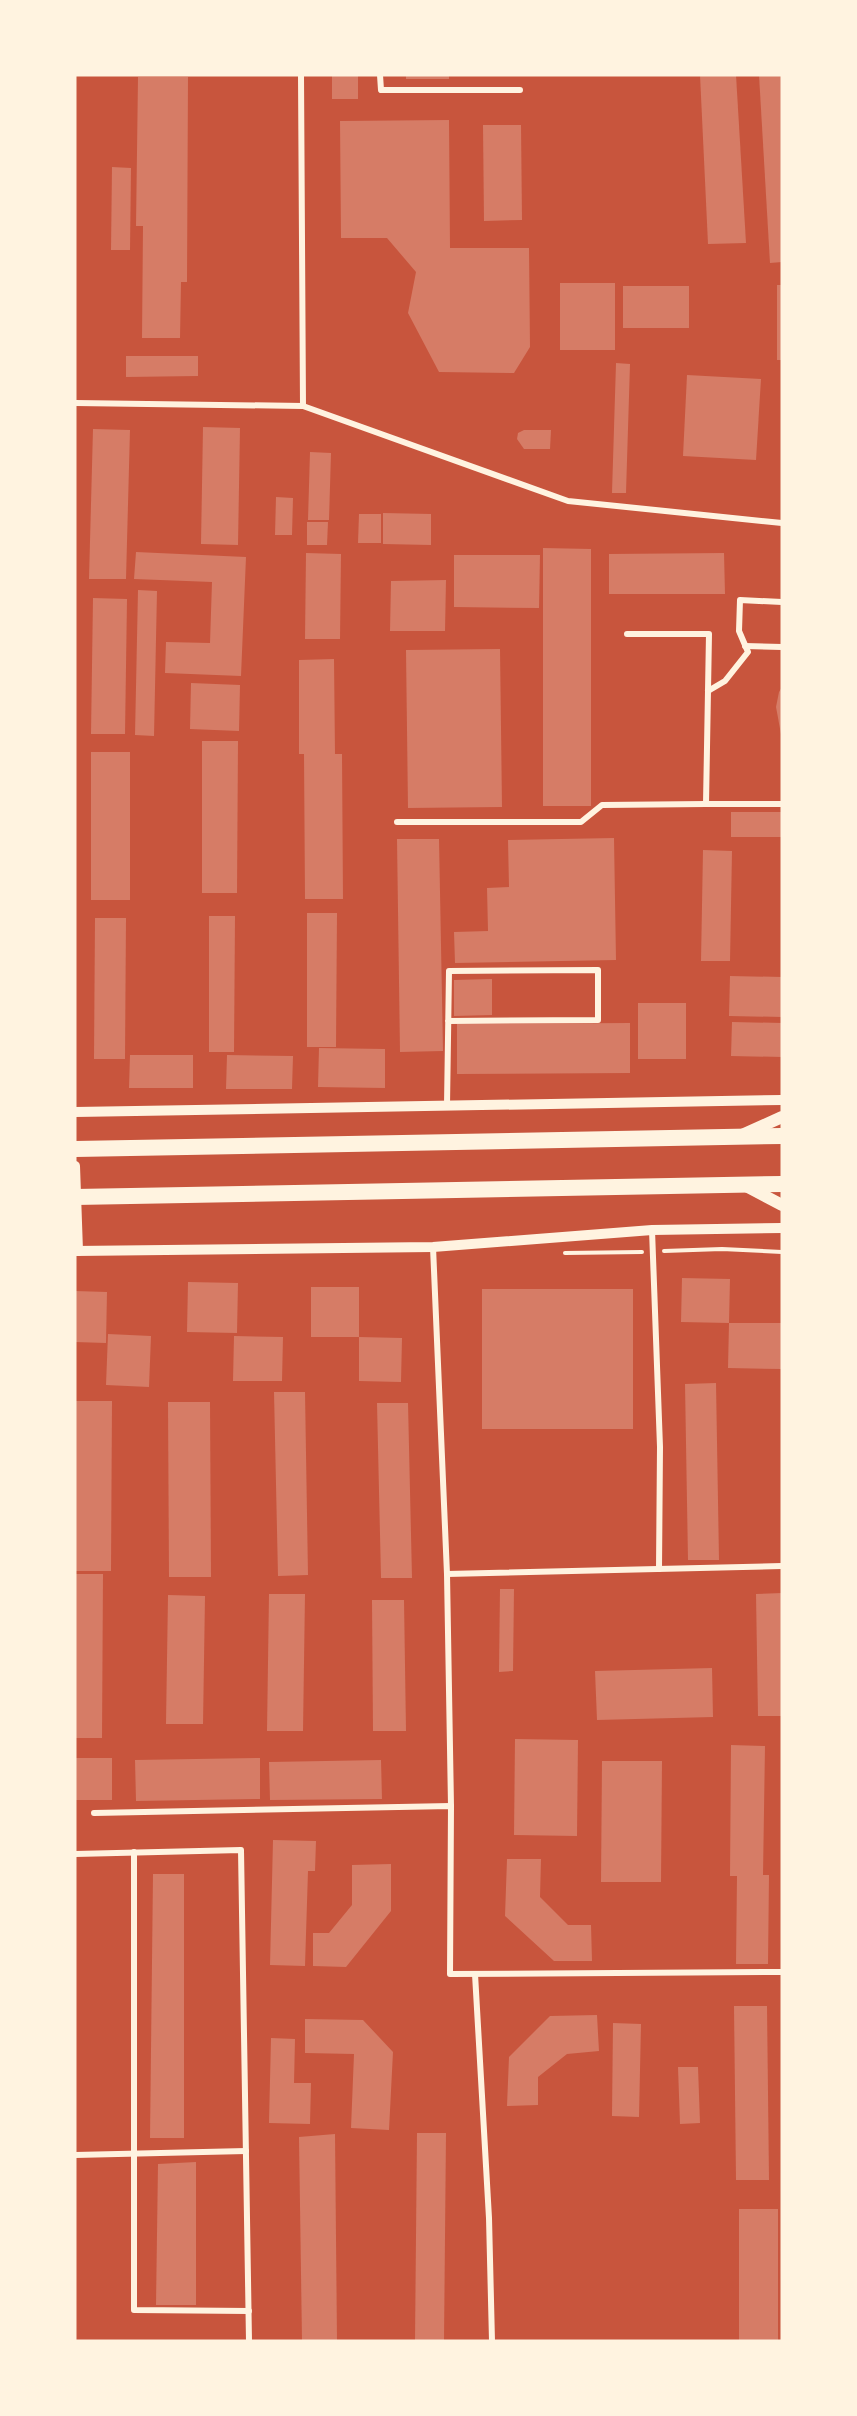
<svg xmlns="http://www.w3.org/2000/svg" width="857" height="2416" viewBox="0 0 857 2416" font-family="'Titillium Web',sans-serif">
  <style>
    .building { fill: #d67c66 }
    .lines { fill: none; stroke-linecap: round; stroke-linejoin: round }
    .path { stroke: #fff3e0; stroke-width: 4 }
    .minor { stroke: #fff3e0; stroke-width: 6 }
    .tertiary { stroke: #fff3e0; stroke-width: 10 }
    .secondary { stroke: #fff3e0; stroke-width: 12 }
    .trunk { stroke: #fff3e0; stroke-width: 16 }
  </style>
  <rect width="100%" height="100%" fill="#c8553d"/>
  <g class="building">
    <rect x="332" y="75" width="26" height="24"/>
    <rect x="406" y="75" width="43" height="4"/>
    <path d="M700,75H736L746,243L708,244Z"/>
    <path d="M759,75H782V262L770,263Z"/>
    <path d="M138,77H188L187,282H181L180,338H142L143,226H136Z"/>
    <path d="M449,120L450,248H529L530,347L514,373L439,372L408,313L416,272L387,238H341L340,121Z"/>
    <path d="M483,125H521L522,220L484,221Z"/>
    <path d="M112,167L131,168L130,250H111Z"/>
    <rect x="560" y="283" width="55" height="67"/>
    <rect x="777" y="285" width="5" height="75"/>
    <rect x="623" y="286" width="66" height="42"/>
    <path d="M126,356H198V376L126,377Z"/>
    <path d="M616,363L630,364L626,493H612Z"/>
    <path d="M687,375L761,379L756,460L683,456Z"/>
    <path d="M203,427L240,428L238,545L201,544Z"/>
    <path d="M93,429L130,430L126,579H89Z"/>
    <path d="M524,430H551L550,449H524L517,439L518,433Z"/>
    <path d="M310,452L331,453L329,520H308Z"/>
    <path d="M276,497L293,498L292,535H275Z"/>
    <path d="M383,513L431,514V545L383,544Z"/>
    <path d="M359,514H381V543H358Z"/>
    <path d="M307,522H328L327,545H307Z"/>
    <path d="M543,548L591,549V806H543Z"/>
    <path d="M136,552L246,557L241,676L165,673L166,642L210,643L212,582L134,579Z"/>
    <path d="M306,553L341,554L340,639H305Z"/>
    <path d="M724,553L725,594H609V554Z"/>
    <path d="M454,555H540L539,608L454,607Z"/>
    <path d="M446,580L445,631H390L391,581Z"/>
    <path d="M138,590L157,591L154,736L135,735Z"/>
    <path d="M93,598L127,599L125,734H91Z"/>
    <path d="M500,649L502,807L408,808L406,650Z"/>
    <path d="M334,659L335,754H342L343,899H305L304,754H299V660Z"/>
    <path d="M191,683L240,685L239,731L190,729Z"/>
    <path d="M782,687V734H781L776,707L779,692Z"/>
    <path d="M202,741H238L237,893H202Z"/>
    <rect x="91" y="752" width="39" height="148"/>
    <rect x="731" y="812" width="51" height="25"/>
    <path d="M614,838L616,960L455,963L454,932L488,931L487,888L509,887L508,840Z"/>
    <path d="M397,839H439L443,1051L400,1052Z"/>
    <path d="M703,850L732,851L730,961H701Z"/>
    <path d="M307,913H337L336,1047H307Z"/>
    <path d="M209,916H235L234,1052H209Z"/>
    <path d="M95,918H126L125,1059H94Z"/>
    <path d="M730,976L782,977V1017L729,1016Z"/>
    <path d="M492,979V1015L454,1016V980Z"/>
    <rect x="638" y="1003" width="48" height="56"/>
    <path d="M732,1022L782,1023V1057L731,1056Z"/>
    <path d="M630,1023V1073L457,1074V1024Z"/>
    <path d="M319,1048L385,1049V1088L318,1087Z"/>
    <path d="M130,1055H193V1088H129Z"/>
    <path d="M227,1055L293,1056L292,1089H226Z"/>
    <path d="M682,1278L730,1279L729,1323L681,1322Z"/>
    <path d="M188,1282L238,1283L237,1333L187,1332Z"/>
    <rect x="311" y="1287" width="48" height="50"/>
    <rect x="482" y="1289" width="151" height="140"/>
    <path d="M75,1291L107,1292L106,1343L75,1342Z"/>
    <path d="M729,1323H782V1369L728,1368Z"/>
    <path d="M108,1334L151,1336L149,1387L106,1385Z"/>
    <path d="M234,1336L283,1337L282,1381H233Z"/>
    <path d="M359,1337L402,1338L401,1382L359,1381Z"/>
    <path d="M716,1383L719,1560H688L685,1384Z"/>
    <path d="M274,1392H305L308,1575L278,1576Z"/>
    <path d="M76,1401H112L111,1571H75Z"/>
    <path d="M168,1402H210L211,1577H169Z"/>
    <path d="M377,1403H408L412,1578H381Z"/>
    <path d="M75,1574H103L102,1738H75Z"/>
    <path d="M500,1589H514L513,1671L499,1672Z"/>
    <path d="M782,1593V1716H758L756,1594Z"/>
    <path d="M269,1594H305L303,1731H267Z"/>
    <path d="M168,1595L205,1596L203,1724H166Z"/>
    <path d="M372,1600H404L406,1731H373Z"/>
    <path d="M712,1668L713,1717L597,1720L595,1671Z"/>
    <path d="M515,1739L578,1740L577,1836L514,1835Z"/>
    <path d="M731,1745L765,1746L763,1875H769L768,1964H736L737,1876H730Z"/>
    <rect x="75" y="1758" width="37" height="42"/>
    <path d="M260,1758V1799L136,1801L135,1760Z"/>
    <path d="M381,1760L382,1799L270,1800L269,1762Z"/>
    <path d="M602,1761H662L661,1882H601Z"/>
    <path d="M273,1840L316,1841L315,1871H308L305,1966L270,1965Z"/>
    <path d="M507,1859H541L540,1897L568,1925H591L592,1961H554L505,1916Z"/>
    <path d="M391,1864V1911L346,1967L313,1966V1933H329L352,1905V1865Z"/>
    <path d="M153,1874H184V2138H150Z"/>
    <path d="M734,2006H767L769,2180H736Z"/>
    <path d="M597,2015L599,2051L567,2054L538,2077V2105L507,2106L509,2057L550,2016Z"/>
    <path d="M305,2019L363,2020L393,2052L389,2130L351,2128L354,2054L305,2053Z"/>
    <path d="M613,2023L641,2024L639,2117L612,2116Z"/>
    <path d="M271,2038L295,2039L294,2083H311L310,2124L269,2123Z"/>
    <path d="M678,2067H698L700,2123L680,2124Z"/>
    <path d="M417,2133H446L444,2341H415Z"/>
    <path d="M335,2134L337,2341H302L299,2137Z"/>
    <path d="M196,2162V2305H156L158,2164Z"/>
    <rect x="739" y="2209" width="39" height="132"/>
  </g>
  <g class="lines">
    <g class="path">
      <path d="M664,1251L722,1249L782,1252"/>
      <path d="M565,1253L642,1252"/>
    </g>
    <g class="minor">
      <path d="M301,75L303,406"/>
      <path d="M380,75L381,90H520"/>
      <path d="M75,403L303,406L568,501L782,523"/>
      <path d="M627,634H709L706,804H782"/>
      <path d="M745,646L782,647"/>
      <path d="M708,691L725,681L748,652L739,631L740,600L782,602"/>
      <path d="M397,822H581L602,805L706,804"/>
      <path d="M447,1106L449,971L598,970V1020L448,1021"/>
      <path d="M652,1230L660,1447L659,1569"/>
      <path d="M433,1247L447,1574L451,1806"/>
      <path d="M447,1574L782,1566"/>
      <path d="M94,1813L451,1806L450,1974L782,1972"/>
      <path d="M134,1852V2310L249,2311"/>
      <path d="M75,1854L241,1850L249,2341"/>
      <path d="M475,1974L489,2218L492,2341"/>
      <path d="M75,2155L246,2151"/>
    </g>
    <g class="tertiary">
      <path d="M75,1112L782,1100"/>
      <path d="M75,1166L78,1251"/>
      <path d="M75,1251L433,1247L652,1230L782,1228"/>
    </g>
    <g class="secondary">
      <path d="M742,1135L782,1117"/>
      <path d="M746,1186L782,1205"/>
    </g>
    <g class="trunk">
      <path d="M75,1149L782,1136"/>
      <path d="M75,1197L782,1184"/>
    </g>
  </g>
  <rect width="857" height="2416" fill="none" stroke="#fff3e0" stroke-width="153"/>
</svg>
